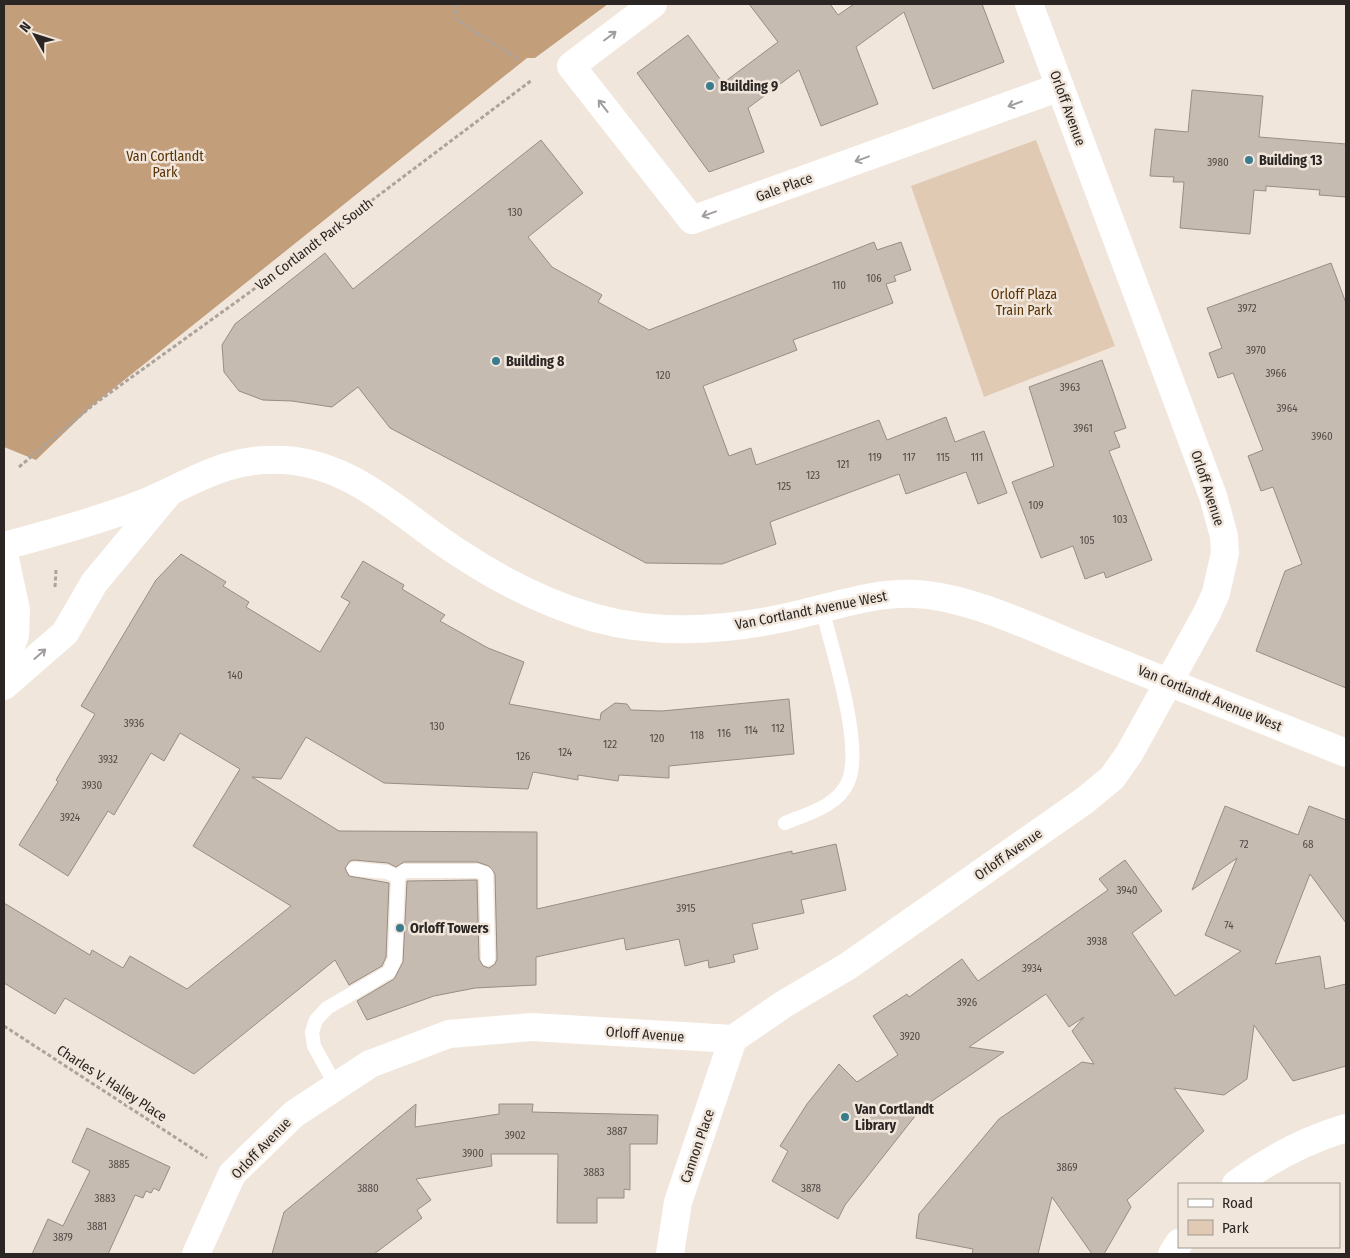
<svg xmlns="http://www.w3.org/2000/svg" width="1350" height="1258" viewBox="0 0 1350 1258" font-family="'Fira Sans Condensed',sans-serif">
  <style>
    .green { fill: #e1cab4 }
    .forest { fill: #c39e7b }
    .building { fill: #c6bbb1; stroke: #988d84 }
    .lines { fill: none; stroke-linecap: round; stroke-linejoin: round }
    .path { stroke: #aca39b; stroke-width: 3; stroke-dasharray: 4 2.5; stroke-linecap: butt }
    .lane { stroke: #fff; stroke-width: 14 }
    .street { stroke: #fff; stroke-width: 28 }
    .secondary { stroke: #fff; stroke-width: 28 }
    .oneway { stroke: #a09d9c }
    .poi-dot { fill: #3a7c8d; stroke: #f1e6db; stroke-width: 2 }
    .labels { text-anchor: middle; stroke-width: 5; stroke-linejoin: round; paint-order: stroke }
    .number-label { font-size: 11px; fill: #524b46 }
    .poi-label { font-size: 14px; font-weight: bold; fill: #2b2623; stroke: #f1e6db; text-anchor: start }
    .street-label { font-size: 14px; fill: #2b2623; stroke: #f1e6db }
    .park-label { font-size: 14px; fill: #593407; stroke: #f1e6db }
  </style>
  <rect width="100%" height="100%" fill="#f1e6db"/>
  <path class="green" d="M1036,140L1115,346L984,397L911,186Z"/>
  <path class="forest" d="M4,4H608L535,58H527L93,405L36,460L4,447Z"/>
  <g class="building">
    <path d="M749,4H830L838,15L854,4H982L1004,62L933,89L904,12L856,47L878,104L821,126L799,70L748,108L764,152L709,172L637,73L688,35L723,83L778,42Z"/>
    <path d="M1192,90L1263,96L1259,137L1346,144V197L1319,195L1320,190L1266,186V191L1254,190L1250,234L1180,228L1184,182H1173L1174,177L1150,176L1155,129L1188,132Z"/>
    <path d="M541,140L583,193L528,237L552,267L602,295L598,302L649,330L874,242L877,250L901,242L911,270L894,276L896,281L886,284L893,303L793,340L797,350L703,386L729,456L751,448L756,465L879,420L887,440L946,417L955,442L984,431L1007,493L978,504L966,472L906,494L899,474L770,522L776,544L722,564L646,563L390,428L358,387L332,407L292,401L263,400L239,391L224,372L222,345L235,324L325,253L353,289Z"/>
    <path d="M1331,263L1346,303V688L1256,651L1285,571L1302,564L1273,487L1261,491L1248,456L1263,450L1233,373L1218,378L1209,353L1222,348L1207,308Z"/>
    <path d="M1102,360L1126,428L1114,432L1120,447L1109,451L1152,560L1106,578L1104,572L1085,579L1073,546L1041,558L1012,482L1054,466L1029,387Z"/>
    <path d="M181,554L226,582L223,586L249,602L246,607L320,652L350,602L341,597L363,561L404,585L402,589L445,615L440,621L488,648L524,662L509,704L600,720L601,713L615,703L627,704L631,710L662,711L789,699L794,754L669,766V778L619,775L618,781L578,775V780L533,772L528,789L384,783L306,737L281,779L252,777L339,831L537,832V909L792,851V854L836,844L846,890L801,900L804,913L752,924L758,949L733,955L735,962L709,968L708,960L685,966L679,939L626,950L624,938L536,957V985L475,988L434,996L367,1020L357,1001L394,979L403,962L407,881L477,880L479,959L483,966L489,968L495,964L497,959L495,874L489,866L477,862H404L396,867L388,863L354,860L350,861L345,868L349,876L389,883L386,957L382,966L349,985L335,960L194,1074L65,998L55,1014L4,983V903L90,955L92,950L123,968L130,956L187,989L291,906L193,846L240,769L180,733L164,761L151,753L114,815L108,811L68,876L19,845L58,782L56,780L95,714L81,706L156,580Z"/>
    <path d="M1225,806L1298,835L1309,806L1346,820V923L1310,874L1275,964L1320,956L1325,989L1346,984V1066L1293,1081L1254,1025L1247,1079L1224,1095L1174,1088L1204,1131L1127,1200L1131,1207L1104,1254H1092L1052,1197L1038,1254H972L973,1249L916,1238L919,1214L999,1119L1082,1062L1094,1064L1072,1031L1084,1017L1069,1027L1046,994L969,1047L1004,1052L929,1103L927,1101L845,1205L838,1219L772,1181L788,1151L780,1146L807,1104L839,1064L857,1082L898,1055L873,1016L907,994L909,997L962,959L978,981L1108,890L1099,879L1125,860L1162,911L1132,933L1175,996L1241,951L1205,935L1237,858L1192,890Z"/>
    <path d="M416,1104L415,1127L499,1114V1104H533L532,1112L658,1115L657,1144H630V1190L624,1189V1198H597V1223H557L558,1154H491L492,1166L416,1179L431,1200L417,1210L422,1218L374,1254H272L284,1212Z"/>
    <path d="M87,1128L170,1167L159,1191L154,1188L151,1193L146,1191L143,1198L135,1195L108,1254H32L48,1219L63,1226L90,1171L72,1162Z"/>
  </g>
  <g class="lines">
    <g class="path">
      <path d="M454,4L457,20L518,59"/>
      <path d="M19,467L93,405L250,292L532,80"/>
      <path d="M55,587L56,570"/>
      <path d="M4,1026L207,1158"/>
    </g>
    <g class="lane">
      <path d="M785,823C807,814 838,806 848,782C864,747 832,648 822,609"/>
      <path d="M354,869L387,872L398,877"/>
      <path d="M336,1086L314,1046L312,1032L316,1020L327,1008L389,972L395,959L398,877L404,871H477L486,874L488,959"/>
    </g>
    <g class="street">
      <path d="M653,4L571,66L692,220L1060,87"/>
      <path d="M196,1254L232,1174L294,1114L370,1064L449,1034L532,1027L733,1039L784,1004L848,966L1084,801L1112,778L1129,754L1207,613L1216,593L1225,553L1224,536L1213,496L1029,4"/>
      <path d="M670,1254L678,1202L733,1039"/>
    </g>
    <g class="secondary">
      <path d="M4,546C45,535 87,524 128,509C184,490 219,456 284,460C354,464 403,517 459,553C501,581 547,604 595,618C657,635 725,631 788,617C830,608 871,592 915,594C968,596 1035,629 1085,649C1172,683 1259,718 1346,753"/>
      <path d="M4,554L16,610L15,635L4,666"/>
      <path d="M4,686L65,633L94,583L167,495"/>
      <path d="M1236,1184C1270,1159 1305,1140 1346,1128"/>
      <path d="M1172,1254L1179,1243"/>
    </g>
  </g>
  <defs><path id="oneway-shaft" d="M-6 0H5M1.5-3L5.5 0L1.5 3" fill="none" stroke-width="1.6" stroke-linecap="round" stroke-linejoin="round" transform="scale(1.25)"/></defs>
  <g class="oneway">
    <use href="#oneway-shaft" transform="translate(610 36) rotate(-37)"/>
    <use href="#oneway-shaft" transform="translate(1015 104) rotate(160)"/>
    <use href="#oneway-shaft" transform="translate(603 106) rotate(-128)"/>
    <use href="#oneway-shaft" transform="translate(862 159) rotate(160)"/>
    <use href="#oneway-shaft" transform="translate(709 214) rotate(160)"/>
    <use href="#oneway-shaft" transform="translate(40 654) rotate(-41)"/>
  </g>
  <g class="poi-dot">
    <circle cx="710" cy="86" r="5"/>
    <circle cx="1249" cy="160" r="5"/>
    <circle cx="496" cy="361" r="5"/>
    <circle cx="400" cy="928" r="5"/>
    <circle cx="845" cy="1117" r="5"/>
  </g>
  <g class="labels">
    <g class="number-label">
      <text x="1218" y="166">3980</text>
      <text x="515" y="216">130</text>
      <text x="874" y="282">106</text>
      <text x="839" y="289">110</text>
      <text x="1247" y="312">3972</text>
      <text x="1256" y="354">3970</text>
      <text x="1276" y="377">3966</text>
      <text x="663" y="379">120</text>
      <text x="1070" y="391">3963</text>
      <text x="1287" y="412">3964</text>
      <text x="1083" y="432">3961</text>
      <text x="1322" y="440">3960</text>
      <text x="875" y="461">119</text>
      <text x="909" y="461">117</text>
      <text x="943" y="461">115</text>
      <text x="977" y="461">111</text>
      <text x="843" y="468">121</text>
      <text x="813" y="479">123</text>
      <text x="784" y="490">125</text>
      <text x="1036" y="509">109</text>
      <text x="1120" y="523">103</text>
      <text x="1087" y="544">105</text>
      <text x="235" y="679">140</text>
      <text x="134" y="727">3936</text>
      <text x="437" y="730">130</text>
      <text x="778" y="732">112</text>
      <text x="751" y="734">114</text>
      <text x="724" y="737">116</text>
      <text x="697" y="739">118</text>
      <text x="657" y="742">120</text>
      <text x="610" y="748">122</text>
      <text x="565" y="756">124</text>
      <text x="523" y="760">126</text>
      <text x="108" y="763">3932</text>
      <text x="92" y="789">3930</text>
      <text x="70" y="821">3924</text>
      <text x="1244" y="848">72</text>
      <text x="1308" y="848">68</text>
      <text x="1127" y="894">3940</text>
      <text x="686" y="912">3915</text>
      <text x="1229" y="929">74</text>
      <text x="1097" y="945">3938</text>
      <text x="1032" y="972">3934</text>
      <text x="967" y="1006">3926</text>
      <text x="910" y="1040">3920</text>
      <text x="617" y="1135">3887</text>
      <text x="515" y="1139">3902</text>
      <text x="473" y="1157">3900</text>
      <text x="119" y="1168">3885</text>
      <text x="1067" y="1171">3869</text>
      <text x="594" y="1176">3883</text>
      <text x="368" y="1192">3880</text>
      <text x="811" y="1192">3878</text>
      <text x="105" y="1202">3883</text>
      <text x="97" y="1230">3881</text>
      <text x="63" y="1241">3879</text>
    </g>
    <g class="poi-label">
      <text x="720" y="91">Building 9</text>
      <text x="1259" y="165">Building 13</text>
      <text x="506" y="366">Building 8</text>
      <text x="410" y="933">Orloff Towers</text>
      <text x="855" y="1114">Van Cortlandt<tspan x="855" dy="16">Library</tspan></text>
    </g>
    <g class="street-label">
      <text transform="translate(1068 108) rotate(70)" y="5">Orloff Avenue</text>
      <text transform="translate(784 187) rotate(-20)" y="5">Gale Place</text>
      <text transform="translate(314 244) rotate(-37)" y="5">Van Cortlandt Park South</text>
      <text transform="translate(1208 488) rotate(72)" y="5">Orloff Avenue</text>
      <text transform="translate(811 610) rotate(-11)" y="5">Van Cortlandt Avenue West</text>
      <text transform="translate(1210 698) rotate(22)" y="5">Van Cortlandt Avenue West</text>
      <text transform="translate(1008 854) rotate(-35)" y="5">Orloff Avenue</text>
      <text transform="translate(645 1034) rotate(4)" y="5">Orloff Avenue</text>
      <text transform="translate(112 1083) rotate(33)" y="5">Charles V. Halley Place</text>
      <text transform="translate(697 1146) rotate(-71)" y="5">Cannon Place</text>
      <text transform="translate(261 1148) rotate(-46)" y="5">Orloff Avenue</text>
    </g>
    <g class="park-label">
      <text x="165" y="161">Van Cortlandt<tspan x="165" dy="16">Park</tspan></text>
      <text x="1024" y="299">Orloff Plaza<tspan x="1024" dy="16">Train Park</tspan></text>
    </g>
  </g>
  <rect width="1350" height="1258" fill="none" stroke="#2b2623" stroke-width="10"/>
  <rect x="1178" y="1183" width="162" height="65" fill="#f1e6db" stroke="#a29991"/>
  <rect x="1188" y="1199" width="25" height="8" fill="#ffffff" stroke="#a29991"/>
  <text x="1222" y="1208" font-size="15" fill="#2b2623">Road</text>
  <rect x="1188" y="1220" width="25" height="15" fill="#e1cab4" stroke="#a29991"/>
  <text x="1222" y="1233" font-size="15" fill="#2b2623">Park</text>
  <g transform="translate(35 35) rotate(309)" stroke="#f1e6db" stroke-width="4" paint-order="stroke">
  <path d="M0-4L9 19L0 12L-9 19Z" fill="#2b2623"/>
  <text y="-8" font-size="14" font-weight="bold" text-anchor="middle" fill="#2b2623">N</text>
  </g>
</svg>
